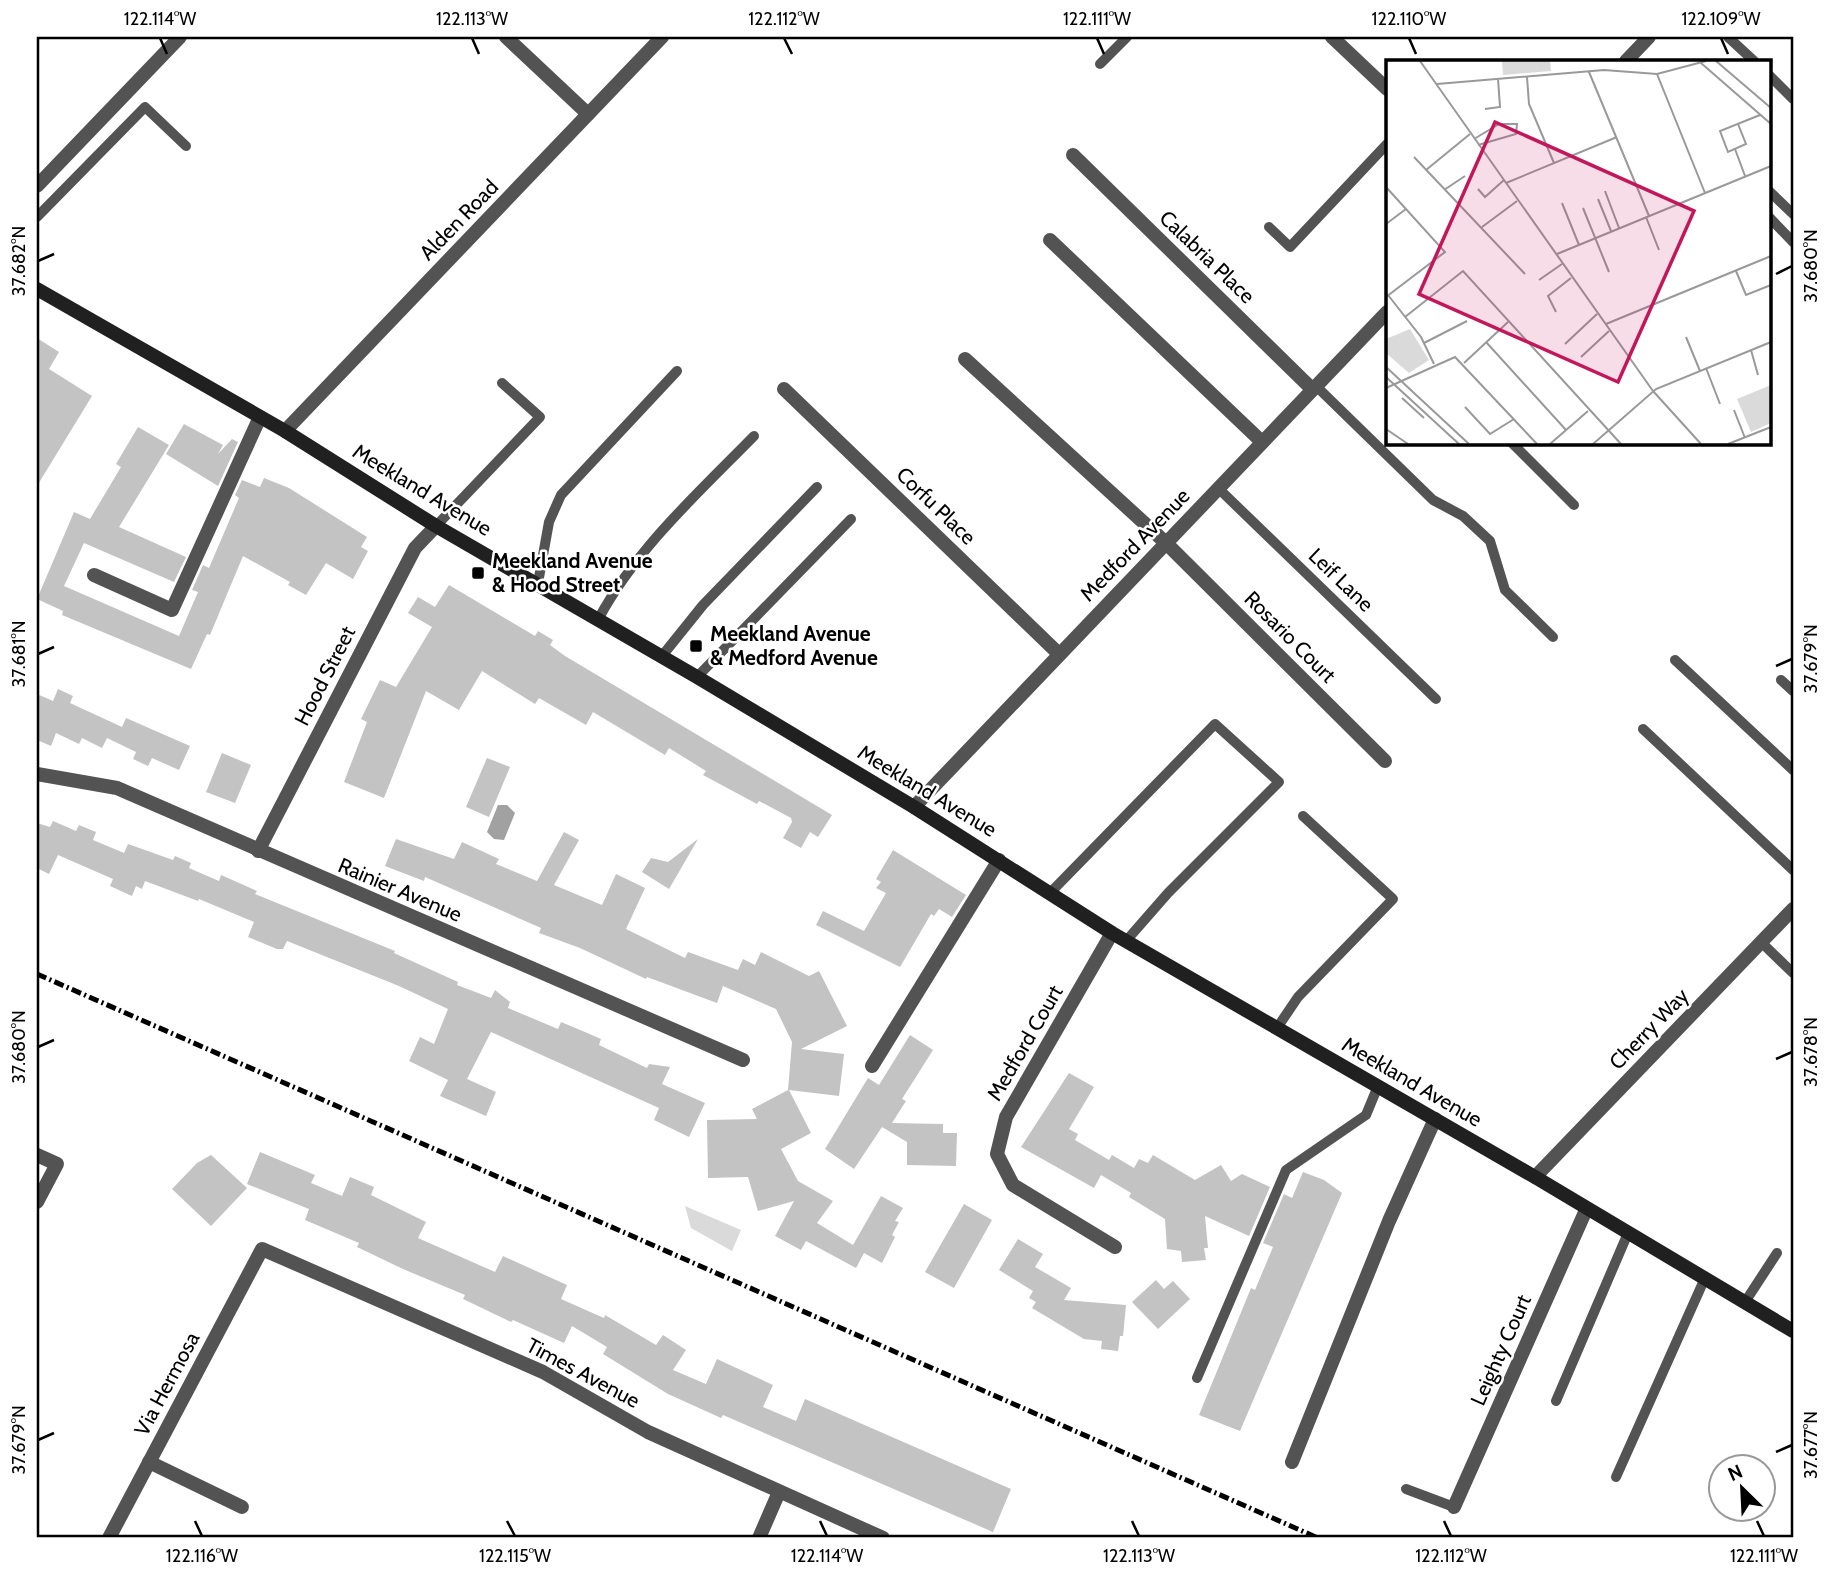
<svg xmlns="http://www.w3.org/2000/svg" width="1830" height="1575" viewBox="0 0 1830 1575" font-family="Cabin,sans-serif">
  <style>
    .green { fill: #dadada }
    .water { fill: #a1a1a1 }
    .building { fill: #c3c3c3 }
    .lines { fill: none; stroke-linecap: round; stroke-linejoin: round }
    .lane { stroke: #535353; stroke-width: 10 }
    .street { stroke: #535353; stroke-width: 14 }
    .secondary { stroke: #202020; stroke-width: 14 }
    .rail { stroke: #000; stroke-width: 5; stroke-dasharray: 10 3.5 2 3.5; stroke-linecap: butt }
    .ticks { fill: none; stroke: #000; stroke-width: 2.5 }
    .poi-dot { fill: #000; stroke: #fff; stroke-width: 2.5 }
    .labels { text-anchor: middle; stroke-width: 5; stroke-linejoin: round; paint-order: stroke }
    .street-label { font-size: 21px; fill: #000; stroke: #fff }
    .poi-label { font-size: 21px; font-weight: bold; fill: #000; stroke: #fff; text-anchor: start }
    .inset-road { fill: none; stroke: #999; stroke-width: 2 }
    .view { fill: #c2185b; fill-opacity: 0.15; stroke: #c2185b; stroke-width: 3.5 }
    .inset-edge { fill: none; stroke: #000; stroke-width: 3.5 }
    .neatline { fill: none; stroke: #000; stroke-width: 2.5 }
    .ticks-label { font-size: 18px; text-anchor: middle; fill: #000 }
  </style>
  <rect width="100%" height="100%" fill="#fff"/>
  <path class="green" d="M685,1206L741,1230L732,1251L691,1228Z"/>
  <path class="water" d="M498,805H507L515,813L504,840L494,839L487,832Z"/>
  <g class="building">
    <path d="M37,338L59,352L49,369L92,396L37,486Z"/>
    <path d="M184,424L223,445L218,454L232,439L238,442L218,486L166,454Z"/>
    <path d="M138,427L169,445L119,527L186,557L174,582L84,543L64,586L179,636L198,592L192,590L203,565L209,568L239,498L235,495L242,480L260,487L264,478L289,488L367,537L361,547L368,551L353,579L326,563L306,595L288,585L290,582L243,556L210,635L207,634L191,669L62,615L63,611L37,599L74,512L90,519L121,467L116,464Z"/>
    <path d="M449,585L535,636L538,631L553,640L550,645L565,656L832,815L818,837L810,832L801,848L783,838L792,822L791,818L759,801L757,804L703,775L706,771L669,748L665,755L593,712L586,725L539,698L535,704L482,671L459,710L426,691L384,798L344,782L367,722L361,719L380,680L396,687L432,627L408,613L418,597L435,607Z"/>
    <path d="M58,689L73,696L70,703L122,727L126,718L190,746L179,770L152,758L148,766L133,759L136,752L107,738L102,748L82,738L79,744L56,733L51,746L37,740V694L53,701Z"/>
    <path d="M222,753L251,765L235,803L206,792Z"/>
    <path d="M487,758L510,767L489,817L466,807Z"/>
    <path d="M53,821L76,831L79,825L96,832L93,840L124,853L128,844L173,860L175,856L191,863L189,868L219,881L221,875L257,891L255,894L395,951L394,953L458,982L457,985L491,998L495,990L510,1002L508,1008L558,1029L561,1022L585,1032L601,1039L599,1045L647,1068L649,1064L670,1067L662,1084L705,1103L689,1137L654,1120L659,1108L491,1032L467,1079L496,1092L486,1116L440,1096L448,1080L409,1061L420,1037L434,1044L448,1009L399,986L287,941L283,949H277L248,937L254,922L199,899L198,901L145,881L142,889L136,886L132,896L110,886L113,879L58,855L49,874L37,868V823L50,827Z"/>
    <path d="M564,832L579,840L554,885L602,905L616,874L645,888L626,929L685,958L688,952L738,970L743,959L755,965L761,952L809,976L819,971L847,1026L801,1049L844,1054L839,1096L789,1090L811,1133L781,1149L798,1181L833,1201L817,1223L853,1245L881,1196L903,1208L895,1221L899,1222L892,1235L895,1237L882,1263L864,1253L856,1268L806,1241L801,1250L775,1236L794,1201L758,1211L748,1177L708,1178L707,1120L757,1119L752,1109L788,1090L792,1042L776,1009L723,986L717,1003L647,977L646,979L580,948L539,933L541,928L425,877L424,881L385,866L396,839L454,859L462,842L499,859L496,864L537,881Z"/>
    <path d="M698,839L669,889L642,872L651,858L668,862Z"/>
    <path d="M893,850L966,895L952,917L939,909L934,916L931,914L900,967L816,925L823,911L864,931L886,893L876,888L881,882L876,879Z"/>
    <path d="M910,1035L933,1050L902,1099L906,1101L892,1123L943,1124V1133H957L956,1166L907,1165V1142L882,1127L854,1169L825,1149L868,1078L879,1085Z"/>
    <path d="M1069,1073L1094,1087L1069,1129L1078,1134L1075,1140L1109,1160L1112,1155L1134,1168L1139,1159L1148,1163L1153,1155L1195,1180L1221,1165L1231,1181L1242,1174L1270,1187L1249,1236L1205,1216L1208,1248H1204L1206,1260L1182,1262L1181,1251L1167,1249L1165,1219L1129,1197L1131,1193L1101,1175L1094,1188L1021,1147Z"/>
    <path d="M260,1152L315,1175L311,1183L342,1196L350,1177L374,1187L371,1195L426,1222L418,1238L495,1272L503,1256L567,1285L561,1299L604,1318L605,1315L656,1345L663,1335L686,1350L673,1370L706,1384L717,1359L773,1385L763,1407L796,1421L805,1399L1011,1489L993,1532L723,1415L721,1418L668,1394L603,1354L607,1347L572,1326L564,1343L513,1320L511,1322L463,1299L465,1295L403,1269L357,1247L359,1243L305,1220L309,1209L247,1184Z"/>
    <path d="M211,1155L247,1188L211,1226L172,1189L197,1163Z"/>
    <path d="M1303,1172L1324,1180L1342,1193L1240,1431L1199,1415L1251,1288L1255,1290L1273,1247L1263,1243L1284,1194L1292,1198Z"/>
    <path d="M964,1204L992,1220L954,1288L925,1272Z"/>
    <path d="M1018,1239L1043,1254L1035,1267L1071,1288L1064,1300L1126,1305L1123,1336H1120L1118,1351L1101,1349L1102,1341L1084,1339L1032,1308L1036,1302L1029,1298L1033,1291L999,1270Z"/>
    <path d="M1156,1280L1164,1289L1173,1281L1190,1299L1158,1329L1132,1302Z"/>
  </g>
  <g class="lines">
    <g class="lane">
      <path d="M1728,37L1754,61"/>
      <path d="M1100,64L1127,37"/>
      <path d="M1769,75L1793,99"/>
      <path d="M1769,191L1793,214"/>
      <path d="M37,217L145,107L186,146"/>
      <path d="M1769,217L1793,242"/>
      <path d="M1269,227L1290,247L1387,144"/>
      <path d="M1316,386L1433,500L1463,516L1490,541L1505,590L1553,637"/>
      <path d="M1512,443L1574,505"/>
      <path d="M1218,488L1436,699"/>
      <path d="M436,526L540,417L502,383"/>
      <path d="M538,583L549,522L561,495L677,371"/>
      <path d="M599,618C637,548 698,493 754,436"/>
      <path d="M662,656L703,605L817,487"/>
      <path d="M1675,660L1793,770"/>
      <path d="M697,677L851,519"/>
      <path d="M1781,680L1793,691"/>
      <path d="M1643,729L1793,870"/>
      <path d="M1050,893L1215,724L1279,782L1168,893L1126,941"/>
      <path d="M1762,943L1793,973"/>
      <path d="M1277,1028L1298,997L1393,899L1303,816"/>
      <path d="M1745,1302L1777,1253"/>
      <path d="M1197,1378L1286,1170L1366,1115L1378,1086"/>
      <path d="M1556,1401L1628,1233"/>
      <path d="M1616,1477L1705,1278"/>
      <path d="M1406,1489L1454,1507"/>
    </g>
    <g class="street">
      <path d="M506,37L588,114"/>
      <path d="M1332,37L1387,89"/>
      <path d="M1626,61L1649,37"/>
      <path d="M1073,155L1312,389"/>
      <path d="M37,186L180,37"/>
      <path d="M1050,240L1262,442"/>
      <path d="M965,359L1166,543L1385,761"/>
      <path d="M784,389L1059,654"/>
      <path d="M285,431L662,37"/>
      <path d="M94,575L172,610L260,417"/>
      <path d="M37,774L117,788L743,1060"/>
      <path d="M914,807L1387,312"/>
      <path d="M258,851L415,548L436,526"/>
      <path d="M1112,933L1006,1117L997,1154L1013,1185L1115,1247"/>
      <path d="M872,1066L999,860"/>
      <path d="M37,1155L57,1164L37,1202"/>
      <path d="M1535,1177L1793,909"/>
      <path d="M149,1462L242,1507"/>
      <path d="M1292,1462L1389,1221L1435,1119"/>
      <path d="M1454,1507L1586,1210"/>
      <path d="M109,1538L262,1249L543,1372L648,1432L883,1538"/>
      <path d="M759,1538L779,1492"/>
    </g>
    <path class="secondary" d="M37,289L285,431L436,526L697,677L914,807L1112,933L1535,1177L1793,1331"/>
    <path class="rail" d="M37,974L1318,1538"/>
  </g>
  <path class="ticks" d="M160,38L167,54M472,38L479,54M784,38L792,54M1097,38L1104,54M1409,38L1416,54M1721,38L1728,54M38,261L54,254M1776,274L1792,266M38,654L54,647M1776,666L1792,659M38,1047L54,1040M1776,1059L1792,1052M38,1440L54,1433M1776,1452L1792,1445M195,1521L202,1536M507,1521L515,1536M820,1521L827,1536M1132,1521L1139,1536M1444,1521L1451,1536M1757,1521L1764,1536"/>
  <g class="poi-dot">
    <rect x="471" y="566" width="14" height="14" rx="3.5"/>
    <rect x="689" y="639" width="14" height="14" rx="3.5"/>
  </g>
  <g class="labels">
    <g class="street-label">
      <text transform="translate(459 220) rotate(-46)" y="7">Alden Road</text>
      <text transform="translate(1207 257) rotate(44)" y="7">Calabria Place</text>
      <text transform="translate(422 490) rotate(31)" y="7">Meekland Avenue</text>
      <text transform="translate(936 506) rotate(44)" y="7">Corfu Place</text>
      <text transform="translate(1135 545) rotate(-46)" y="7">Medford Avenue</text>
      <text transform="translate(1341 580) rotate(44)" y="7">Leif Lane</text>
      <text transform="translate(1290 637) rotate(45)" y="7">Rosario Court</text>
      <text transform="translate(325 676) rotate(-63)" y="7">Hood Street</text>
      <text transform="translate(927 791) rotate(31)" y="7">Meekland Avenue</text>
      <text transform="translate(400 890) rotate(23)" y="7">Rainier Avenue</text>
      <text transform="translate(1649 1029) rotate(-46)" y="7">Cherry Way</text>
      <text transform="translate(1025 1043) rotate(-60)" y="7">Medford Court</text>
      <text transform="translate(1412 1082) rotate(30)" y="7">Meekland Avenue</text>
      <text transform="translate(1501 1350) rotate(-66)" y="7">Leighty Court</text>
      <text transform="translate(583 1373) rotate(28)" y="7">Times Avenue</text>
      <text transform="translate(167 1384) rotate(-62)" y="7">Via Hermosa</text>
    </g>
    <g class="poi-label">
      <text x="492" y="568">Meekland Avenue<tspan x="492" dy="24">&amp; Hood Street</tspan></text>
      <text x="710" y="641">Meekland Avenue<tspan x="710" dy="24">&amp; Medford Avenue</tspan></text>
    </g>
  </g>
  <g transform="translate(1386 60)">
    <rect width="385" height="385" fill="#fff"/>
    <path d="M116,1H164L165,11L117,15ZM24,269L43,300L23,313L0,293V279ZM385,325V363L365,372L351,339Z" fill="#dadada"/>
    <path class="inset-road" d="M34,1L267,331M330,1L385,48M315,3L385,64M203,12L263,156M271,14L319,133M141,17L143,44L168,103M51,24L218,10L271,14L320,1M99,49L114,47L112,19M352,64L360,84L342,92L334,71L374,55M88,79L113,64H131L130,74L92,85M349,89L359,116M28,97L139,214M40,110L84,74M120,123L231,77M0,127L59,192L0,237M92,129L99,137L118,120M58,130L79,116M219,131L233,168M212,139L225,171M176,143L193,185M197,148L223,212M260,157L273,190M0,164L20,149M96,167L131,141M171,194L385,106M350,211L360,235L385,225M153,220L176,204M2,235L35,277L48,304M170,252L162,236L185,218M19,257L77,211L235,384M220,264L385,196M300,277L314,311M100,282L180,370M38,283L81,261M179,284L211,254M365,290L372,315M195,297L223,271M78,303L122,262M0,307L83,384M320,308L334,344M0,317L73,384M0,328L69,297L151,384M267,331L315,384M16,338L38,358M79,347L104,374L128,359M348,350L359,378M0,369L22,384M164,384L202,351M207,384L270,329L385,282M342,384L385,367"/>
    <path class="view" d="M109,62L308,151L232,322L33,234Z"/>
    <rect width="385" height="385" class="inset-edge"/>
  </g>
  <rect width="1830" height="1575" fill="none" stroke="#ffffff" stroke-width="77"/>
  <g transform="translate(1742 1488) rotate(336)"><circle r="33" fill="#ffffff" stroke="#999999" stroke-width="2"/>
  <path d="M0-5L12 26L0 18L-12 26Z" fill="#000000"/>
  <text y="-10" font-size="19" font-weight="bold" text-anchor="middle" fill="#000000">N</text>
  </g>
  <rect x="38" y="38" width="1754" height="1498" class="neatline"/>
  <g class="ticks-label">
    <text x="160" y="25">122.114°W</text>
    <text x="472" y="25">122.113°W</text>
    <text x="784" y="25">122.112°W</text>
    <text x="1097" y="25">122.111°W</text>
    <text x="1409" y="25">122.110°W</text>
    <text x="1721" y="25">122.109°W</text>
    <text transform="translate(19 261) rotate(-90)" y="6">37.682°N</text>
    <text transform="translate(1811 266) rotate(-90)" y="6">37.680°N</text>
    <text transform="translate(19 654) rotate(-90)" y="6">37.681°N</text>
    <text transform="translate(1811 659) rotate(-90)" y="6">37.679°N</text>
    <text transform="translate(19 1047) rotate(-90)" y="6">37.680°N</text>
    <text transform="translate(1811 1052) rotate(-90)" y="6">37.678°N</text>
    <text transform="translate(19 1440) rotate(-90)" y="6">37.679°N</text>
    <text transform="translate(1811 1445) rotate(-90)" y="6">37.677°N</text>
    <text x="202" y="1562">122.116°W</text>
    <text x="515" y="1562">122.115°W</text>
    <text x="827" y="1562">122.114°W</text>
    <text x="1139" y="1562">122.113°W</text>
    <text x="1451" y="1562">122.112°W</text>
    <text x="1764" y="1562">122.111°W</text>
  </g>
</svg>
